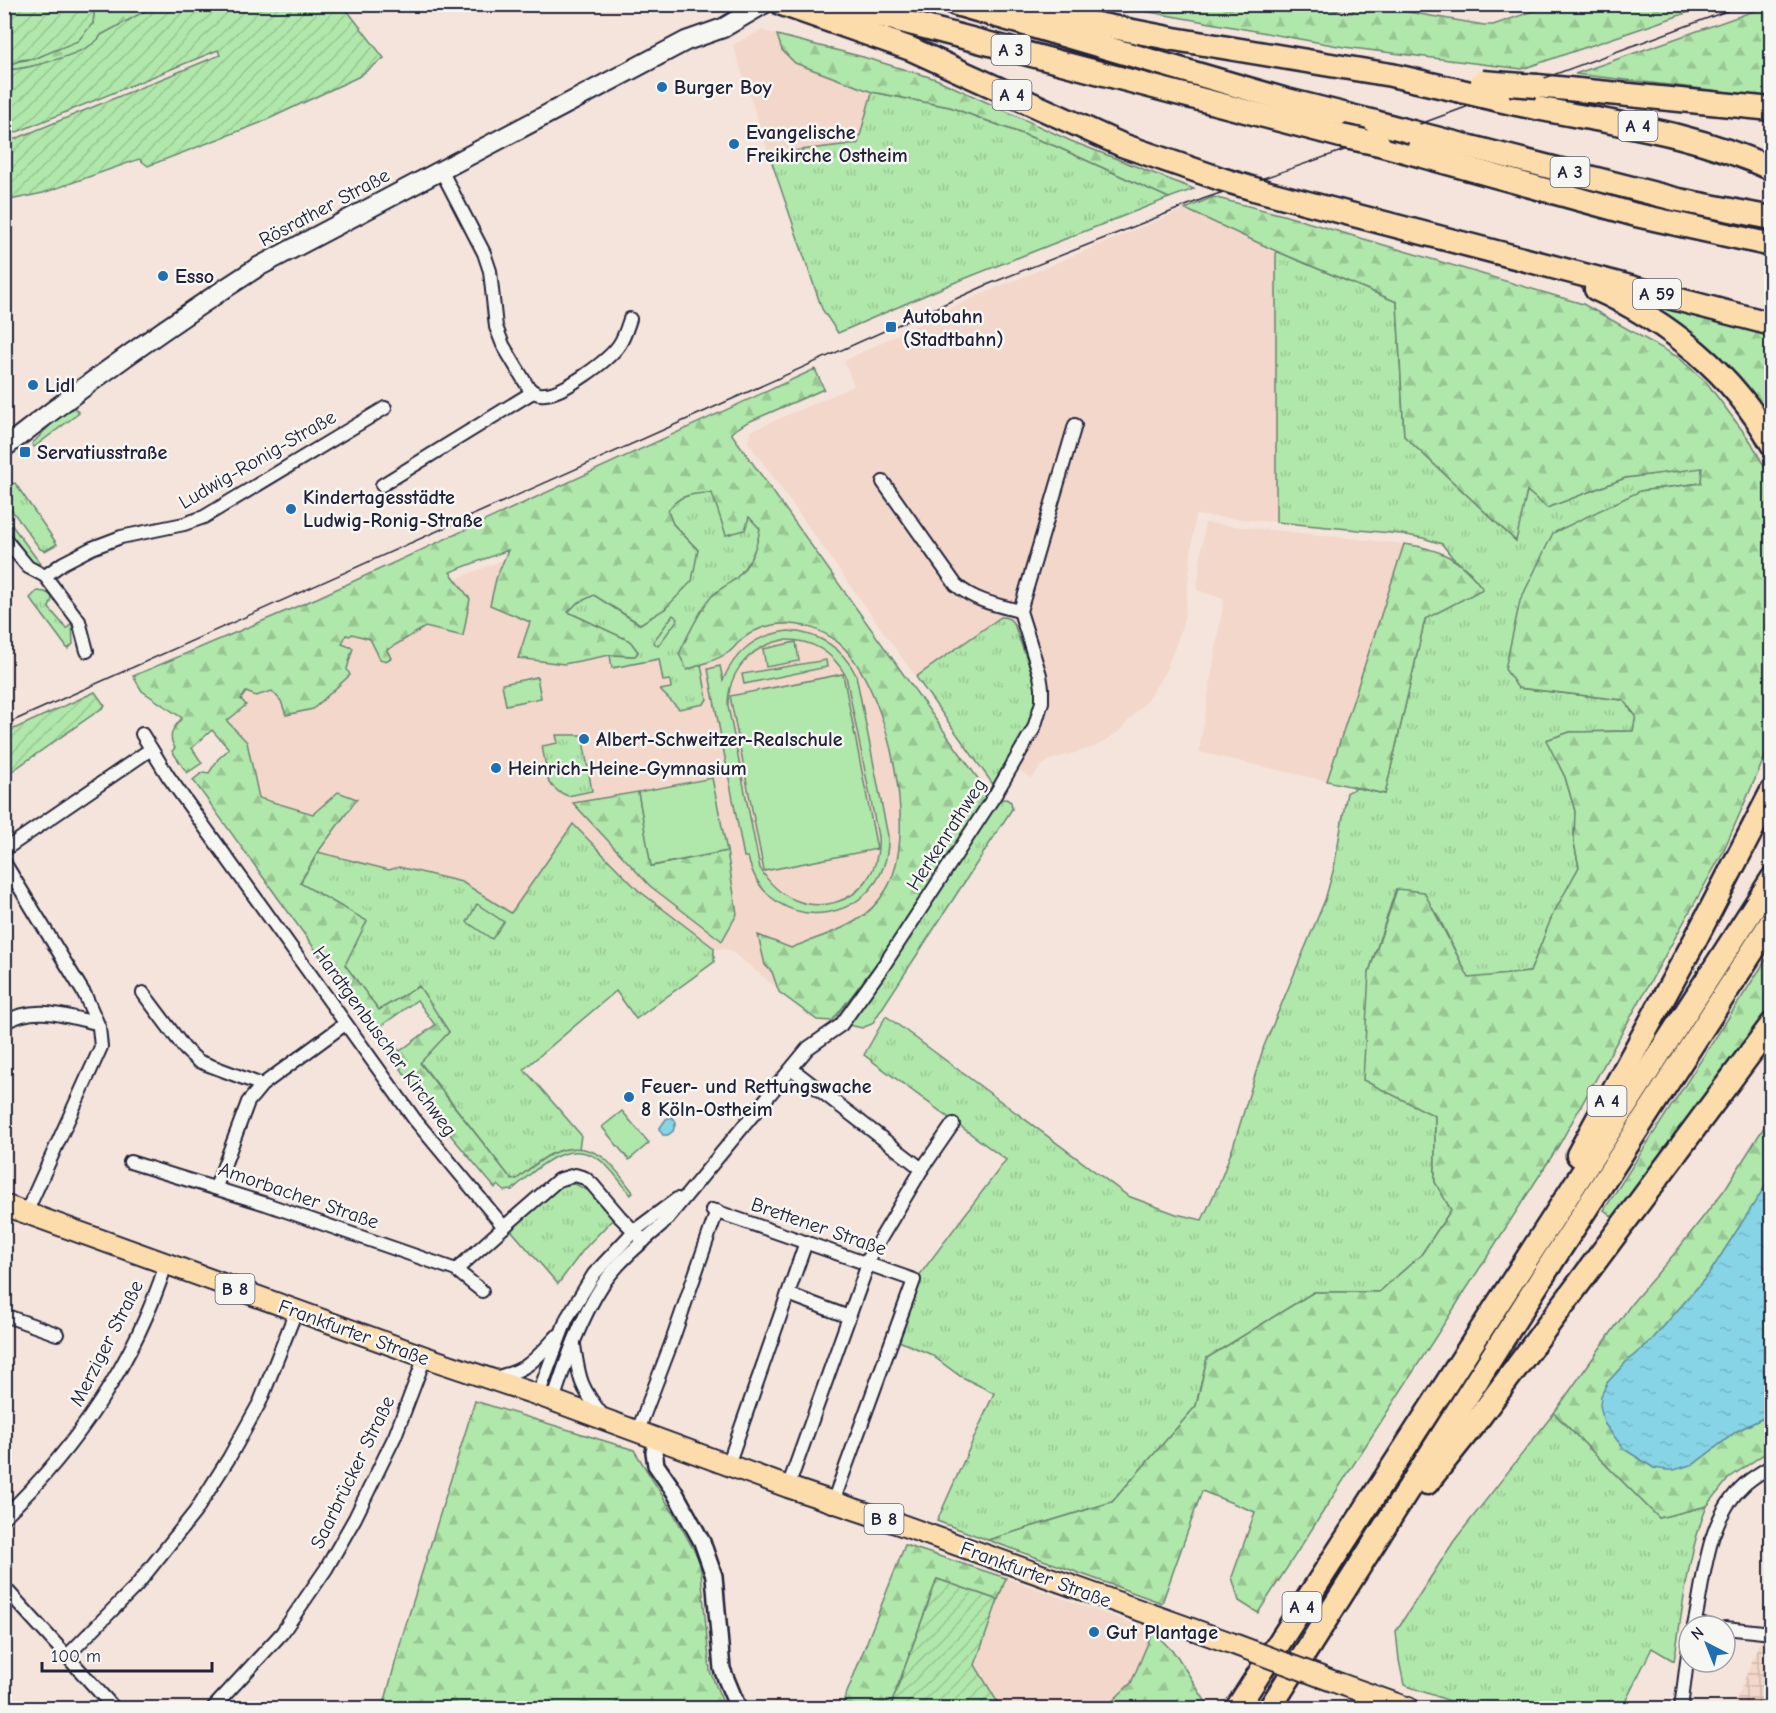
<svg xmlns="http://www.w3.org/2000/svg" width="1776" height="1713" viewBox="0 0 1776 1713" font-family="'Comic Neue',sans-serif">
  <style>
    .built { fill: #f3d7ca }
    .industrial { fill: url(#industrial-grid) }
    .grass { fill: url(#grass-tufts); stroke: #698472; stroke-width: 1.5 }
    .forest { fill: url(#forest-firs); stroke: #698472; stroke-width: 1.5 }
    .garden { fill: url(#garden-furrows); stroke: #698472; stroke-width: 1.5 }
    .pitch { fill: #b0e7aa; stroke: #698472; stroke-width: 1.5; fill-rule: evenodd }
    .water { fill: url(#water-ripples); stroke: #5f8da2; stroke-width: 1.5 }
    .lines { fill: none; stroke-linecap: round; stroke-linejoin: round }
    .minor-casing { stroke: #22223b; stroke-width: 16 }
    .tertiary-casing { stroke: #22223b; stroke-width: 20 }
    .secondary-casing { stroke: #22223b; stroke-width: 22 }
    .primary-casing { stroke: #22223b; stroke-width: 24 }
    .motorway-casing { stroke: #22223b; stroke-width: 27 }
    .minor { stroke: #f6f6f2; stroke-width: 12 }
    .tertiary { stroke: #f6f6f2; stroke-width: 15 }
    .secondary { stroke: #f6f6f2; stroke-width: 18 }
    .primary { stroke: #fddcac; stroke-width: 20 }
    .motorway { stroke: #fddcac; stroke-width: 22 }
    .tram { stroke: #22223b; stroke-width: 1.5 }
    .primary-bridge-casing { stroke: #22223b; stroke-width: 24; stroke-linecap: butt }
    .motorway-bridge-casing { stroke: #22223b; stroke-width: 27; stroke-linecap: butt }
    .primary-bridge { stroke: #fddcac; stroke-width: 20 }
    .motorway-bridge { stroke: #fddcac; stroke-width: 22 }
    .poi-dot { fill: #1f6fb2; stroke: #f6f6f2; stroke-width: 2 }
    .labels { text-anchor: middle; stroke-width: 5; stroke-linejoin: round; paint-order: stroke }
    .shield { fill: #f6f6f2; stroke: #626272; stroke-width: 1.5 }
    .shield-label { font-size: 18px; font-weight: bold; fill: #22223b }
    .poi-label { font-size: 20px; font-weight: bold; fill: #22223b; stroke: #f6f6f2; text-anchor: start }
    .street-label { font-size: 20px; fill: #22223b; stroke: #f6f6f2 }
  </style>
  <defs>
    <pattern id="industrial-grid" width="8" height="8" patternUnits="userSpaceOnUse" patternTransform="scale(1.5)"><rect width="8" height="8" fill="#f3d7ca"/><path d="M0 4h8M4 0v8" fill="none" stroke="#d0b8ae"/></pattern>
    <pattern id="grass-tufts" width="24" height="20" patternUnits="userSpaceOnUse" patternTransform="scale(1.5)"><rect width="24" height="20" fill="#b0e7aa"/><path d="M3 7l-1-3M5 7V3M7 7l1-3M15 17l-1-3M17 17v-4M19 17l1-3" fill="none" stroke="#97c693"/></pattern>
    <pattern id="forest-firs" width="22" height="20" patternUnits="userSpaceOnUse" patternTransform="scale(1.5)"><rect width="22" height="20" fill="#b0e7aa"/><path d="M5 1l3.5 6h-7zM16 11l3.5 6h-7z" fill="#97c693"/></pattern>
    <pattern id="garden-furrows" width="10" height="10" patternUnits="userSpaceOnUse" patternTransform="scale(1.5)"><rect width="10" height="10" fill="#b0e7aa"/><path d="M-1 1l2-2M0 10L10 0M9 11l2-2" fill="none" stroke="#97c693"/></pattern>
    <pattern id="water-ripples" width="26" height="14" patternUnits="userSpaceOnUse" patternTransform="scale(1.5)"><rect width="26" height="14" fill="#87d4e6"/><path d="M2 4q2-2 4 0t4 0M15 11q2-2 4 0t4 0" fill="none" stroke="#74b6c6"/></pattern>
  </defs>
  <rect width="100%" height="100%" fill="#f4e4db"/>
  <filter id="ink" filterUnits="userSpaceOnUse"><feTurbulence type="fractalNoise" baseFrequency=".0167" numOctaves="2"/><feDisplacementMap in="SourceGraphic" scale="12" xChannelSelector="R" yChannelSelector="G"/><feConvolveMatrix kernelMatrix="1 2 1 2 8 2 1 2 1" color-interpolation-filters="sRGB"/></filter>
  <g filter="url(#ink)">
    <g class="built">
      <path d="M762,30L777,35L782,50L795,63L872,92L858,143L769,154L733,45Z"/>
      <path d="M1185,209L1276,251V522L1195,515L1185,612L1182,628L1165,672L1145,703L1118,732L1097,746L1050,760L1040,767L1032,778L1019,770L992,784L748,442L751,431L854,386L844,361L970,299Z"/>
      <path d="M739,441L822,561L983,786L826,1020L818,1021L730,950L714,948L638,890L573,824L511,913L462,882L399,867L390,870L318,852L357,800L338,792L313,814L259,798L229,749L211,730L205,692L349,621L524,552L653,494Z"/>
      <path d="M1205,523L1404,544L1327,781L1199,752L1224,599L1197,590Z"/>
      <path d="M1006,1578L1153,1631L1131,1683L1105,1708H1001L975,1666Z"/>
    </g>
    <path class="industrial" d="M1771,1635V1708H1733L1760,1642Z"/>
    <g class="grass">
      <path d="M872,92L950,107L1055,146L1169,198L951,284L838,333L822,309L769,154L858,143Z"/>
      <path d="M1276,251L1397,302L1404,436L1515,540L1527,490L1547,508L1625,478L1703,467L1701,483L1640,491L1518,688L1623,700L1636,716L1633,731L1570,732L1547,740L1565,777L1575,811L1574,843L1579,867L1552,917L1530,972L1469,979L1437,914L1396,889L1369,972L1435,1116V1182L1451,1210L1421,1255L1379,1292H1314L1207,1358L1196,1406L1112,1502L988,1540L937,1521L994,1393L960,1376L930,1354L894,1339L918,1277L1006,1160L864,1055L886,1016L1128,1196L1176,1214L1202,1220L1219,1184L1233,1147L1264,1046L1325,900L1334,868L1347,792L1357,788L1385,794L1425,619L1471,573L1452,557L1442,544L1423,538L1401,534L1276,522Z"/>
      <path d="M71,403L79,413L34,447L32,444Z"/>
      <path d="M15,483L57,544L45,551L40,549L5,501L6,485Z"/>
      <path d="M695,493H712L749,516L760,528L758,542L750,560L737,578L712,596L687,670L701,664L707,699L704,704L679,709L660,690L671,688L670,680L663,681L659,659L612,668L610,655L634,656L638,652L630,641L568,612L577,603L594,595L639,624L698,550L673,524L667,512L673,501Z"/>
      <path d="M5,516L39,562L41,566L31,561L5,526Z"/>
      <path d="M37,591L45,592L53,596L49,608L67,629L72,622L73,644L68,649L30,598Z"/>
      <path d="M1001,617C1008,617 1011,619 1015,626C1021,648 1034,670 1036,693C1040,720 1011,759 998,782L992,783L916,677Z"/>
      <path d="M556,735H582L592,791L568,796L559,792L549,783L542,746L558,743Z"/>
      <path d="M1006,799L1011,802L1012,809L872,1024L862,1028L849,1025L997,800Z"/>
      <path d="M573,824L638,890L714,948V962L636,1019L616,991L524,1069L581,1135L579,1149C554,1146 535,1164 517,1179L512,1180L420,1062L449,1032L418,987L379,1010L344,965L300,883L318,852L389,870L399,867L462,882L511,913Z"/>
      <path d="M575,1184L589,1191L613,1219L584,1249L558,1284L510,1229L561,1185Z"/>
      <path d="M1554,1413L1659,1518L1707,1506C1687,1555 1683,1610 1674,1661L1652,1648L1622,1708H1470L1404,1685L1399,1660L1396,1631L1454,1541Z"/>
    </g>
    <g class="forest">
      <path d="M1297,4L1352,13L1356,5H1367L1484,25H1493L1551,5H1710L1522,69L1344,47L1110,5Z"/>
      <path d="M95,5H158L101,35C93,54 26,69 6,70C12,58 25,62 36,58C49,55 80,31 93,23Z"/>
      <path d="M1771,5V97L1575,74Z"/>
      <path d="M777,35L863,57L936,79L1071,141L1194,189L1169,198L1055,146L950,107L872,92L795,63L782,50Z"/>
      <path d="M1213,197L1283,215L1583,304L1678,357L1707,383L1751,442L1772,481L1771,743L1722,854L1559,1145L1258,1613L1239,1601L1232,1577L1255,1512L1202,1491L1162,1603L988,1540L1112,1502L1196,1406L1207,1358L1314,1292H1379L1421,1255L1451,1210L1435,1182V1116L1363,1080L1369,972L1397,889L1424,892L1469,978L1530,972L1552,916L1579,867L1574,843L1575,811L1565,777L1546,740L1570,732L1633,731L1636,716L1623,700L1518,688L1505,669L1520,601L1553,533L1640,491L1701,483L1702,468L1625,478L1547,508L1527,491L1516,541L1404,436L1397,302L1276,251L1185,209Z"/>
      <path d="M1649,302L1771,335V429L1645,307Z"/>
      <path d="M815,369L824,389L746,423L731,433L989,794L875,966L832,1021L817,1020L779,992L772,972L765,965L758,935L791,948C829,932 863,928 886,890C920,834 888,695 845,649C831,634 809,624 788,624C770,623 751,630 738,643C735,646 732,650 729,652C717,661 700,664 687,670L679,654C686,639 702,607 712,596C719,589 728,585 735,579C750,566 757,547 760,529L749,517L745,530L726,535L712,493C693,493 677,495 668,511L673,524L698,550L692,581L665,609L640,624L594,595L577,603L568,612L630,641L638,652L635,656L610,655L564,664L518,658L530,622L490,605L496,579L508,550L450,572L470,599L463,636L425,627L387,650L391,658L386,661L380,659L370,639L352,634L350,636L346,635L342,644L353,648L347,669L350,675L313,709L286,715L281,701L272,691L256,696L246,692L241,699L246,705L227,721L247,742L259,798L313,814L338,792L357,799L318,852L300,883L367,921L345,965L379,1010L419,986L449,1032L420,1063L512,1180L517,1179C537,1163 556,1144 584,1149C591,1151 600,1154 605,1159C616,1168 624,1181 633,1192L631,1195C623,1185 615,1174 606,1165C571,1132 538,1168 512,1190L504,1191L498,1185L495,1188L437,1119L383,1044L390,1040L400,1051L435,1025L417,1000L374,1031L193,780L203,772L209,773L218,759L229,749L212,730L192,748L202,763L187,773L172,751L175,748C167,735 173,728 182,718L142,691L133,676L317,598Z"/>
      <path d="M1404,544C1441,549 1460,558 1483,589L1425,619L1385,794L1327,781Z"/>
      <path d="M638,792L652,866L727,851L737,914L722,941L650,886L573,803Z"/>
      <path d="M1771,952V1008L1613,1217L1604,1210Z"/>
      <path d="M1771,1116L1772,1177L1770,1180L1709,1274L1651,1341L1627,1361L1607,1383L1604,1423L1624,1449L1654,1468L1694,1464L1737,1431L1771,1414V1449L1729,1478L1707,1506L1659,1518L1554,1413L1632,1303L1675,1253L1725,1189Z"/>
      <path d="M475,1401L634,1450L674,1514L700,1561L710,1671L725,1708H383L403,1634Z"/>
      <path d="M905,1545L1006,1578L998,1600L937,1579L890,1708H841Z"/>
      <path d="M1153,1631L1177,1656L1207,1704L1204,1708H1105L1131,1683Z"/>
    </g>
    <g class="garden">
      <path d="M158,4L343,5L384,58L358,77L260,123L148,166L139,159L43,193L5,201V143L220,55L218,50L5,137V5H95L93,23L78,41L36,58L20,60L8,66L7,70C27,69 93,53 101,35Z"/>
      <path d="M95,692L105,706L5,776V733Z"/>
      <path d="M937,1579L998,1600L975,1665L1001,1708H890Z"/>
    </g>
    <g class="pitch">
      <path d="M673,615L678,619L658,646L653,642Z"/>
      <path d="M788,631C819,633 842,647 856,675L888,836C891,925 768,944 748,857H744L708,669L720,666L723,680C736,650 756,635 788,631ZM783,640C811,639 832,651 846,676L878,836C883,908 796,931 760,868L728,706C728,672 749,647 783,640Z"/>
      <path d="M796,642L799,661L766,667L763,649Z"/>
      <path d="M826,660L827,667L744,684L742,674Z"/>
      <path d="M843,674L877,849L764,871L730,696Z"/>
      <path d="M537,677L541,698L506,705L502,684Z"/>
      <path d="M712,778L727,851L651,866L638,792Z"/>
      <path d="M477,904L504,922L492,939L467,922Z"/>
      <path d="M622,1111L649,1143L629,1160L602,1127Z"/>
    </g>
    <g class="water">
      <path d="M672,1116L676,1122L673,1131L668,1135H663L659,1129L666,1119Z"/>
      <path d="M1771,1177V1414L1737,1431L1694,1464L1674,1470H1667L1654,1468L1624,1449L1604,1423L1600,1405L1601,1396L1607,1383L1627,1361L1651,1341L1709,1274Z"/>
    </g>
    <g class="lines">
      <defs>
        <g id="minor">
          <path d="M441,170L484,253L490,271L496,327L503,345L528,387C533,392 537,395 545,394C564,393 608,361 619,345C624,338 627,328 630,319"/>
          <path d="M883,482L956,585C975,601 996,605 1020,611"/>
          <path d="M382,485L533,392"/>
          <path d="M4,538L28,567L45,576L79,621L87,651"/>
          <path d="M45,576L63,563L92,548L121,537L184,524L204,517L385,408"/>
          <path d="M142,734L168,776L415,1120L504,1227L558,1180L575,1175L585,1178L592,1184L620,1217L644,1241"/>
          <path d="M4,850L151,749"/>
          <path d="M4,862L85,995L99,1027L101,1047L26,1213"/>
          <path d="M143,993L185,1049L198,1061L262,1085"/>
          <path d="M4,1023C35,1004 64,1016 96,1023"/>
          <path d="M792,1069L922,1169"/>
          <path d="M130,1162L266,1204L456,1270L504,1227"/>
          <path d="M216,1187L248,1102L262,1085L345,1024"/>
          <path d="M712,1210L914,1280L833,1502"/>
          <path d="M866,1263L922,1169L953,1124"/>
          <path d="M456,1270L482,1291"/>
          <path d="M788,1294L849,1317"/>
          <path d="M4,1315L57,1334"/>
          <path d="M574,1345C579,1380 581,1388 603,1416"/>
          <path d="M493,1378C527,1371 534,1361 557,1336"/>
          <path d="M538,1395L567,1318L594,1274L634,1231L677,1199"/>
          <path d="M553,1401C566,1361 580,1319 603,1284C618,1262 642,1242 662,1225L808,1048L841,1025L884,965L995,795L1034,728L1042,702V688L1040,675L1020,611L1075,425"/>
          <path d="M637,1433L671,1344L717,1211"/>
          <path d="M728,1465L806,1242"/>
          <path d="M788,1487L868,1264"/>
          <path d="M4,1517C77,1447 135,1361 166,1264"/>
          <path d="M4,1587L114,1708"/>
          <path d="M1695,1624L1710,1626"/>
          <path d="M1694,1626C1705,1578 1705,1520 1745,1484C1753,1477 1763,1471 1772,1466"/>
          <path d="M1725,1628L1772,1633"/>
          <path d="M67,1656L136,1586L195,1512L229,1458L260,1402L296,1311"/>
          <path d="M213,1708L282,1633L326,1569L355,1518L395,1436L425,1357"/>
          <path d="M1681,1708L1689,1646"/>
        </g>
        <path id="tertiary" d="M657,1440L654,1452L656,1465L674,1491L702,1542L714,1576L722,1669L738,1708"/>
        <path id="secondary" d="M4,448C86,384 171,323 258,267L686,41L723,28L764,4"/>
        <g id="primary">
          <path d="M4,1205L425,1357L538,1395L788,1487L896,1523L1231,1643"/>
          <path d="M1335,1682L1408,1708"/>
        </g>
        <g id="motorway">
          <path d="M782,4L911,49L1122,145L1221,179"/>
          <path d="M837,4L1341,136"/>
          <path d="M956,4L1283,99L1375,122"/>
          <path d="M994,4L1174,39L1391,75L1457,90"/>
          <path d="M1537,86L1772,109"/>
          <path d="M1499,100C1593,122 1683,127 1772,169"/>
          <path d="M1412,132L1679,200L1772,218"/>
          <path d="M1379,144L1636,215L1772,245"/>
          <path d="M1254,189L1772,324"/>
          <path d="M1596,289C1669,322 1733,373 1772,444"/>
          <path d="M1578,1155L1695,940L1772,791"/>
          <path d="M1427,1483L1481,1415L1772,1024"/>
          <path d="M1237,1708L1772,879"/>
          <path d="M1270,1708L1553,1260L1772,921"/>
        </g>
      </defs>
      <use href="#minor" class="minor-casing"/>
      <use href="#tertiary" class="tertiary-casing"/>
      <use href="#secondary" class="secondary-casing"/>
      <use href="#primary" class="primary-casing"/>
      <use href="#motorway" class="motorway-casing"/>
      <use href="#minor" class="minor"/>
      <use href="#tertiary" class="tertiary"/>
      <use href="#secondary" class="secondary"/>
      <use href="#primary" class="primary"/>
      <use href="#motorway" class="motorway"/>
      <path class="tram" d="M4,725L989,284L1203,199L1420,124L1746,4"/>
      <defs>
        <path id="primary-bridge" d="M1231,1643L1335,1682"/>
        <g id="motorway-bridge">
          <path d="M1482,82L1537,86"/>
          <path d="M1457,90L1499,100"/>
          <path d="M1375,122L1412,132"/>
          <path d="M1341,136L1379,144"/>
          <path d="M1221,179L1254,189"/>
        </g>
      </defs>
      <use href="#primary-bridge" class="primary-bridge-casing"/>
      <use href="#motorway-bridge" class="motorway-bridge-casing"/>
      <use href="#primary-bridge" class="primary-bridge"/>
      <use href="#motorway-bridge" class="motorway-bridge"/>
    </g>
  </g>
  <g class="poi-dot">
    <circle cx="662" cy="87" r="6"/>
    <circle cx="734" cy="144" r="6"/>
    <circle cx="163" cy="276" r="6"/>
    <rect x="885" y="321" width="12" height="12" rx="3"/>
    <circle cx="33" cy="385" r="6"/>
    <rect x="19" y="446" width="12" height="12" rx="3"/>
    <circle cx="291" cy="509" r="6"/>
    <circle cx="584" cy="739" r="6"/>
    <circle cx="496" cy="768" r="6"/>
    <circle cx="629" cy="1097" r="6"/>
    <circle cx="1094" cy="1632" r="6"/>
  </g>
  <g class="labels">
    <g class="shield">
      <rect x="991.5" y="35" width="39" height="30" rx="4.5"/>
      <rect x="992.5" y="80" width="39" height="30" rx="4.5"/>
      <rect x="1618.5" y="111" width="39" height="30" rx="4.5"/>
      <rect x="1550.5" y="157" width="39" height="30" rx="4.5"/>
      <rect x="1633" y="279" width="48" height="30" rx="4.5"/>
      <rect x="1587.5" y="1086" width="39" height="30" rx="4.5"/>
      <rect x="215.5" y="1274" width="39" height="30" rx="4.5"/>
      <rect x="864.5" y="1504" width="39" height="30" rx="4.5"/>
      <rect x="1282.5" y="1592" width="39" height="30" rx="4.5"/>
    </g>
    <g class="shield-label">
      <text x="1011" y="56">A 3</text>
      <text x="1012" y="101">A 4</text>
      <text x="1638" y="132">A 4</text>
      <text x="1570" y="178">A 3</text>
      <text x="1657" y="300">A 59</text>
      <text x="1607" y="1107">A 4</text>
      <text x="235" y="1295">B 8</text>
      <text x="884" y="1525">B 8</text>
      <text x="1302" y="1613">A 4</text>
    </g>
    <g class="poi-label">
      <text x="674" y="94">Burger Boy</text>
      <text x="746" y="139">Evangelische<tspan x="746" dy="23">Freikirche Ostheim</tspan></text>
      <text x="175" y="283">Esso</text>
      <text x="903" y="323">Autobahn<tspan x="903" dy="23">(Stadtbahn)</tspan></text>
      <text x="45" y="392">Lidl</text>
      <text x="37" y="459">Servatiusstraße</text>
      <text x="303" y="504">Kindertagesstädte<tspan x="303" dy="23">Ludwig-Ronig-Straße</tspan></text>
      <text x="596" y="746">Albert-Schweitzer-Realschule</text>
      <text x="508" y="775">Heinrich-Heine-Gymnasium</text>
      <text x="641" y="1093">Feuer- und Rettungswache<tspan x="641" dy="23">8 Köln-Ostheim</tspan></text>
      <text x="1106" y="1639">Gut Plantage</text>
    </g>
    <g class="street-label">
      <text transform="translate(324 207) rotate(-28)" y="7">Rösrather Straße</text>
      <text transform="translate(257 459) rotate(-30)" y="7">Ludwig-Ronig-Straße</text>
      <text transform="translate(946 834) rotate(-57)" y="7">Herkenrathweg</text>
      <text transform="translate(385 1041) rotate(54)" y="7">Hardtgenbuscher Kirchweg</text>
      <text transform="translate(299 1195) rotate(19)" y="7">Amorbacher Straße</text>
      <text transform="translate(819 1226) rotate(19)" y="7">Brettener Straße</text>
      <text transform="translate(354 1332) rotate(20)" y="7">Frankfurter Straße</text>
      <text transform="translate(106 1343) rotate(-63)" y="7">Merziger Straße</text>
      <text transform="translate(352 1472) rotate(-64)" y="7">Saarbrücker Straße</text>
      <text transform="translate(1036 1574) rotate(20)" y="7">Frankfurter Straße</text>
    </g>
  </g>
  <rect width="1776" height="1713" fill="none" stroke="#f6f6f2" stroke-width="24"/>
  <rect x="12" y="12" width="1752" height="1689" fill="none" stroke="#22223b" stroke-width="2" filter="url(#ink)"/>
  <g transform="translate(1707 1644) rotate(318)"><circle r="28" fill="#f6f6f2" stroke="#a1a1a9" stroke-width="1.5"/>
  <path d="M0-4.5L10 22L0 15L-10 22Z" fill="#1f6fb2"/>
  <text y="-9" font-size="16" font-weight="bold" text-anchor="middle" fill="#22223b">N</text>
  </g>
  <path d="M42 1662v9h170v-9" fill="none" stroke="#22223b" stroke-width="3"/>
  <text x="51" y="1662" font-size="18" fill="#22223b" stroke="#f6f6f2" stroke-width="4.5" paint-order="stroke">100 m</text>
</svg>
